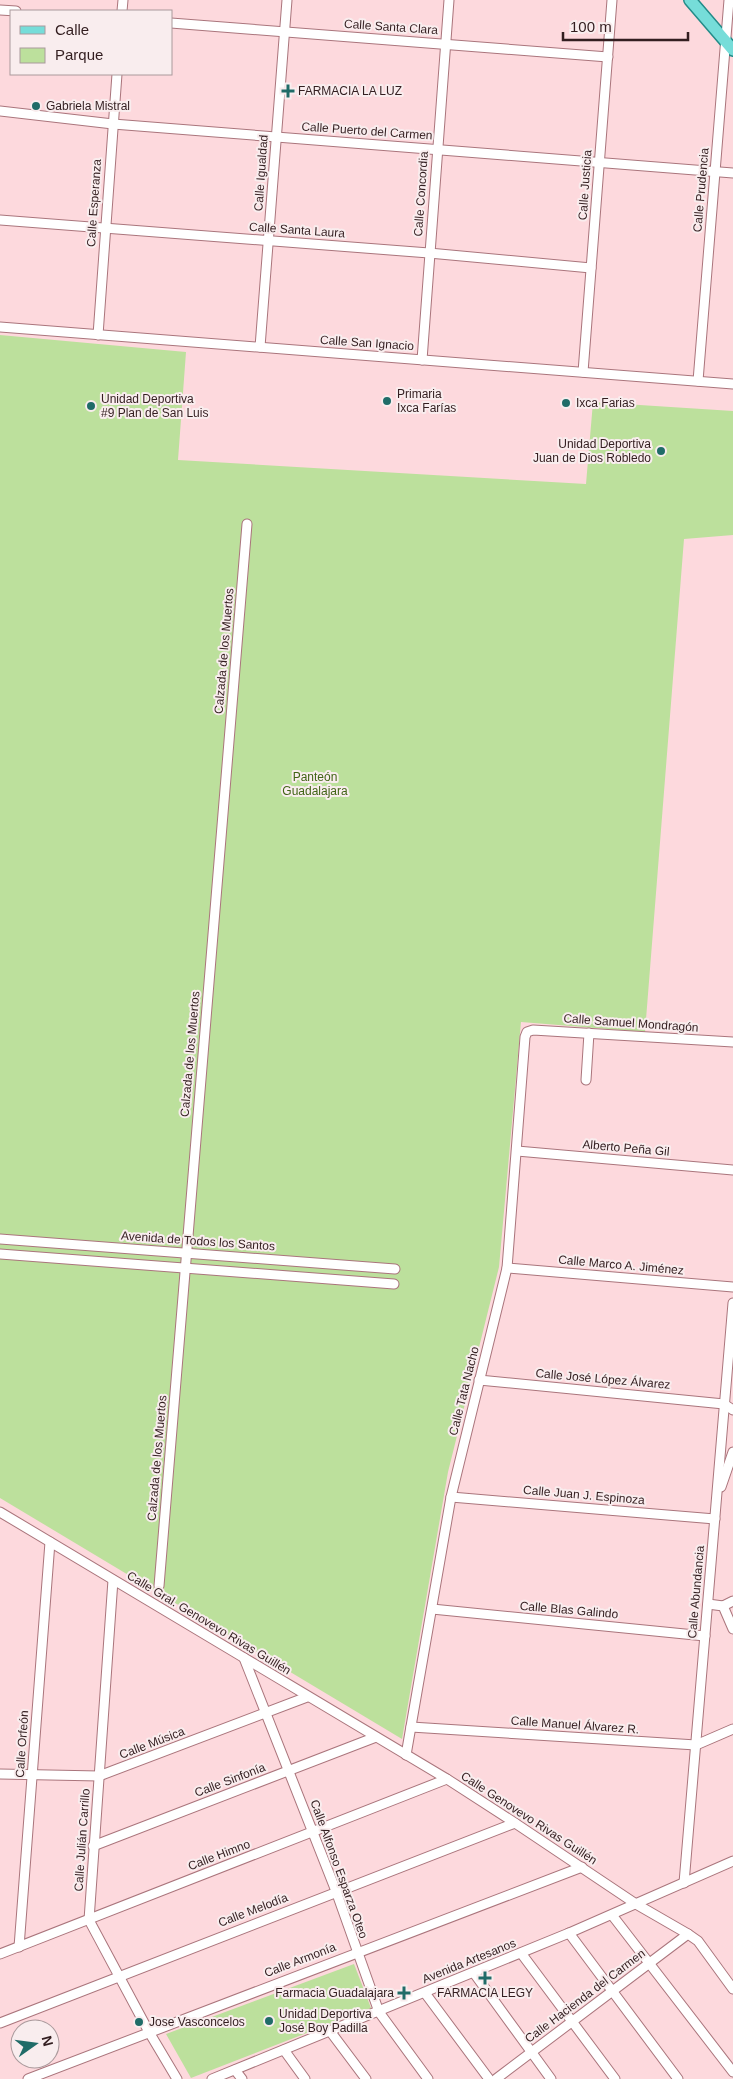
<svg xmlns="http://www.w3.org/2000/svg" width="733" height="2079" viewBox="0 0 733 2079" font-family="Arial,sans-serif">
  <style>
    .green { fill: #bce09c }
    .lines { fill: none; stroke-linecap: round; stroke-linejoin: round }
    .minor-casing { stroke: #aa757c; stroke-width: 11 }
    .major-casing { stroke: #238b88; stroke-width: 14 }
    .minor { stroke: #fff; stroke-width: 9 }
    .major { stroke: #76ddd9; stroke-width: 11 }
    .poi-dot { fill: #206c68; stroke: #f9edee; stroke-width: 2 }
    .labels { text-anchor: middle; stroke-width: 4; stroke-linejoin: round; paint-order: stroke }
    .street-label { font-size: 12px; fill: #331e20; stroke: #f9edee }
    .poi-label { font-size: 12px; fill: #331e20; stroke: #f9edee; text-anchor: start }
    .park-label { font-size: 12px; fill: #416416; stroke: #f9edee }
  </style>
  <rect width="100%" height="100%" fill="#fdd9dd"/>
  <g class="green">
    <path d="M0,335L186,352L178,460L586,484L593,402L733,411V535L684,539L645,1032L521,1022L499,1267L448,1472L402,1739L0,1498Z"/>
    <path d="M354,1964L371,2008L191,2078L166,2034Z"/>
  </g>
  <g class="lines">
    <defs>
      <g id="minor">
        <path d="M0,10L16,11"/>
        <path d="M122,11L123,0"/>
        <path d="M171,23L608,57"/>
        <path d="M0,111L113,124L733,173"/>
        <path d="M0,220L429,253L591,268"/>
        <path d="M0,327L733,384"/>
        <path d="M98,335L117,74"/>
        <path d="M260,347L287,0"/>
        <path d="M422,360L449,0"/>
        <path d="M583,372L612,0"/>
        <path d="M698,381L729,0"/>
        <path d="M586,1080L589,1033"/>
        <path d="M517,1151L733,1170"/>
        <path d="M0,1239L395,1269"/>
        <path d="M0,1254L394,1284"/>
        <path d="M507,1268L733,1287"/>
        <path d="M479,1380L724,1404L733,1410"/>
        <path d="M721,1487L733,1452"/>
        <path d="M451,1497L715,1519"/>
        <path d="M0,1512L447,1779L515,1823L636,1904L688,1934L698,1941L733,1989"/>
        <path d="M113,1580L89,1920L149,2032L177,2079"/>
        <path d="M159,1586L247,524"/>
        <path d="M708,1604L723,1606L733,1629"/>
        <path d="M723,1606L733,1601"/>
        <path d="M432,1609L705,1636"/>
        <path d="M244,1658L336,1891L379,2012L428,2079"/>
        <path d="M411,1727L696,1745L733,1729"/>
        <path d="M406,1755L451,1497L507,1268L525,1037L527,1032L533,1030L733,1042"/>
        <path d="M0,1774L99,1776L307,1697"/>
        <path d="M93,1846L376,1737"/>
        <path d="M684,1883L733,1303"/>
        <path d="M612,1915L733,2072"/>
        <path d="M569,1933L678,2079"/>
        <path d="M19,1947L50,1542"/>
        <path d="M521,1953L615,2079"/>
        <path d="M0,1954L447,1779"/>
        <path d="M474,1973L551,2079"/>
        <path d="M425,1993L489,2079"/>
        <path d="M0,2023L515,1823"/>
        <path d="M330,2031L366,2079"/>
        <path d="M284,2050L305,2079"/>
        <path d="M235,2070L242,2079"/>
        <path d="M28,2079L582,1867"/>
        <path d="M212,2079L569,1933L733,1861"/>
        <path d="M496,2079L688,1934"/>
      </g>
      <path id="major" d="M690,0L733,50"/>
    </defs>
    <use href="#minor" class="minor-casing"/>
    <use href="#major" class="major-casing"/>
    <use href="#minor" class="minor"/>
    <use href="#major" class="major"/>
  </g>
  <g class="poi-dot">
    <path d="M285.5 83.5h5v5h5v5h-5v5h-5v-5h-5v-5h5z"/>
    <circle cx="36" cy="106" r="5"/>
    <circle cx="387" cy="401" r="5"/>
    <circle cx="566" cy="403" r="5"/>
    <circle cx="91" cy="406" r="5"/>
    <circle cx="661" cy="451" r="5"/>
    <path d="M482.5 1970.5h5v5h5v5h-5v5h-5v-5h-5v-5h5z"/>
    <path d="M401.5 1985.5h5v5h5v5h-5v5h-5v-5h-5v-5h5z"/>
    <circle cx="269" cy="2021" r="5"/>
    <circle cx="139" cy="2022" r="5"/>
  </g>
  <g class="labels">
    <g class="street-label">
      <text transform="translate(391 27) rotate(4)" y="4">Calle Santa Clara</text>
      <text transform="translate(367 131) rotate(4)" y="4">Calle Puerto del Carmen</text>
      <text transform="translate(261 173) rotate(-86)" y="4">Calle Igualdad</text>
      <text transform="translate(585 185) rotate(-86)" y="4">Calle Justicia</text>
      <text transform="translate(701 190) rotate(-85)" y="4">Calle Prudencia</text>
      <text transform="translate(421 194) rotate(-86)" y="4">Calle Concordia</text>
      <text transform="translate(94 203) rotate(-86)" y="4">Calle Esperanza</text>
      <text transform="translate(297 230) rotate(4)" y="4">Calle Santa Laura</text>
      <text transform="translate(367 343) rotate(4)" y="4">Calle San Ignacio</text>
      <text transform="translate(224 651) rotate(-85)" y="4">Calzada de los Muertos</text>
      <text transform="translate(631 1023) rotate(4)" y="4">Calle Samuel Mondragón</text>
      <text transform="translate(190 1054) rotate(-85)" y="4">Calzada de los Muertos</text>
      <text transform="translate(626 1148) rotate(5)" y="4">Alberto Peña Gil</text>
      <text transform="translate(198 1241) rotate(4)" y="4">Avenida de Todos los Santos</text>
      <text transform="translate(621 1265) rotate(5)" y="4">Calle Marco A. Jiménez</text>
      <text transform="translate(603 1379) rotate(5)" y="4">Calle José López Álvarez</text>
      <text transform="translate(464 1391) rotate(-76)" y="4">Calle Tata Nacho</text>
      <text transform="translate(157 1458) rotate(-85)" y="4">Calzada de los Muertos</text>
      <text transform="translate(584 1495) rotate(5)" y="4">Calle Juan J. Espinoza</text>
      <text transform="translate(696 1592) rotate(-85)" y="4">Calle Abundancia</text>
      <text transform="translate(569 1610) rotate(5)" y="4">Calle Blas Galindo</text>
      <text transform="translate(209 1623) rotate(31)" y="4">Calle Gral. Genovevo Rivas Guillén</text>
      <text transform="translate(575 1725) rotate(4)" y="4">Calle Manuel Álvarez R.</text>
      <text transform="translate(152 1743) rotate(-21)" y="4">Calle Música</text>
      <text transform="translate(22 1744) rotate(-86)" y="4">Calle Orfeón</text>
      <text transform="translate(230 1780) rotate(-21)" y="4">Calle Sinfonía</text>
      <text transform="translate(529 1818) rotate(33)" y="4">Calle Genovevo Rivas Guillén</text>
      <text transform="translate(82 1840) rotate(-86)" y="4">Calle Julián Carrillo</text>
      <text transform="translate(219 1855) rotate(-21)" y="4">Calle Himno</text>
      <text transform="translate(339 1869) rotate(70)" y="4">Calle Alfonso Esparza Oteo</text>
      <text transform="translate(253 1910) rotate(-21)" y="4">Calle Melodía</text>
      <text transform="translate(300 1960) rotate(-21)" y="4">Calle Armonía</text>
      <text transform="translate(469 1961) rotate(-22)" y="4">Avenida Artesanos</text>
      <text transform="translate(585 1996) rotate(-37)" y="4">Calle Hacienda del Carmen</text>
    </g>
    <g class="poi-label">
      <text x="298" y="95">FARMACIA LA LUZ</text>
      <text x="46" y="110">Gabriela Mistral</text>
      <text x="397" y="398">Primaria<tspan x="397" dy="14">Ixca Farías</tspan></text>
      <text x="101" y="403">Unidad Deportiva<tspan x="101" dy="14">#9 Plan de San Luis</tspan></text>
      <text x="576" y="407">Ixca Farias</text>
      <text x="651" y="448" text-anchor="end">Unidad Deportiva<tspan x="651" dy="14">Juan de Dios Robledo</tspan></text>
      <text x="394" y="1997" text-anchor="end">Farmacia Guadalajara</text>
      <text x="485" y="1997" text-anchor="middle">FARMACIA LEGY</text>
      <text x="279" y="2018">Unidad Deportiva<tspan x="279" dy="14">José Boy Padilla</tspan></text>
      <text x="149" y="2026">Jose Vasconcelos</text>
    </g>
    <g class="park-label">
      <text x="315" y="781">Panteón<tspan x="315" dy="14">Guadalajara</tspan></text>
    </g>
  </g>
  <rect x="10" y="10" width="162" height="65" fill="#f9edee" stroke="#aa9a9c"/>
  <rect x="20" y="26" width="25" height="8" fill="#76ddd9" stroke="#aa9a9c"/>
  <text x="55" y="35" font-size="15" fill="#331e20">Calle</text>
  <rect x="20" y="48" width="25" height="15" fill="#bce09c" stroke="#aa9a9c"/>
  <text x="55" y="60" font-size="15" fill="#331e20">Parque</text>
  <g transform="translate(35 2044) rotate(76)"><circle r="24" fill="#f9edee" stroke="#aa9a9c"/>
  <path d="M0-4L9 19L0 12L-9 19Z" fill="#206c68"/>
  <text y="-8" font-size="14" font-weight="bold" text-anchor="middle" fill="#331e20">N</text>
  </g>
  <path d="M563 32v8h125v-8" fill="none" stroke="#331e20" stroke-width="2.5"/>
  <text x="570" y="32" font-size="15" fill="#331e20" stroke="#f9edee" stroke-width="4" paint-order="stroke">100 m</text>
</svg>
